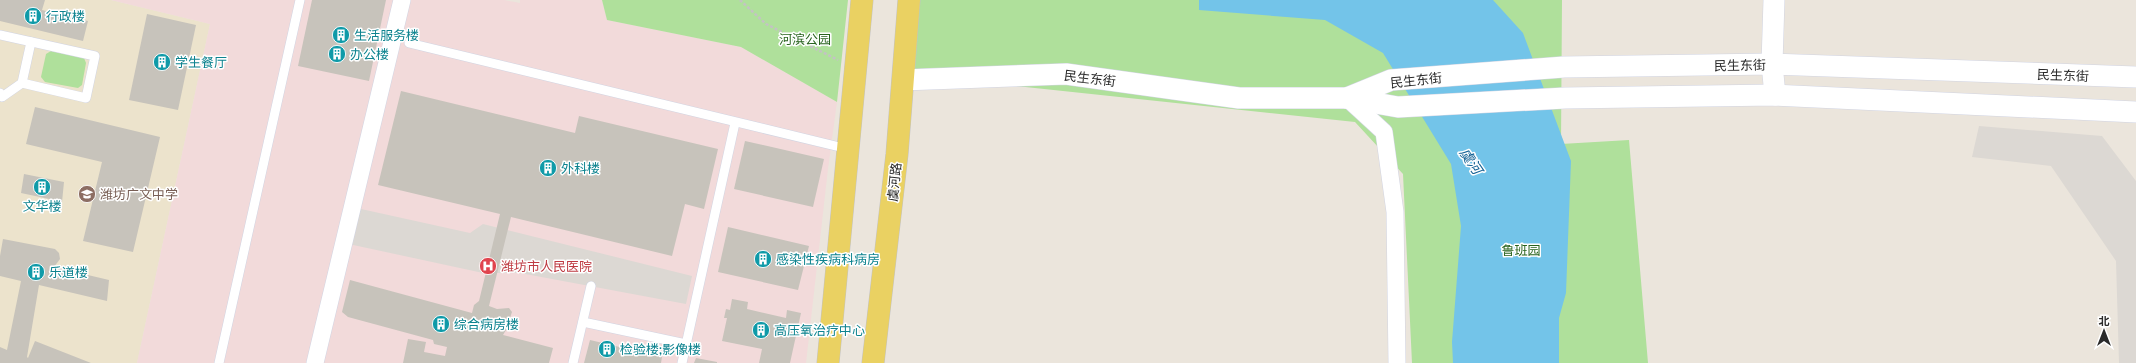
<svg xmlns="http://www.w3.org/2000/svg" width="2136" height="363" viewBox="0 0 2136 363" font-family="Overpass,'Noto Sans SC',sans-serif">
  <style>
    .education { fill: #ece3cc }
    .medical { fill: #f2dada }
    .green { fill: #afe09b }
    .plaza { fill: #dcd8d3 }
    .water { fill: #73c4e9 }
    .building { fill: #c7c3bb }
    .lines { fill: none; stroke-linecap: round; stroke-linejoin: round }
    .service-casing { stroke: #d1d4e2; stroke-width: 10 }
    .minor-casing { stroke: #d1d4e2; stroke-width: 18 }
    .tertiary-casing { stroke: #d1d4e2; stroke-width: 22 }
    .primary-casing { stroke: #c3c3c3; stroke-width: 23 }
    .path { stroke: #c3c3c3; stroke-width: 2.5; stroke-dasharray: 3 2; stroke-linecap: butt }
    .service { stroke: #fff; stroke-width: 9 }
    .minor { stroke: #fff; stroke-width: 17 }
    .tertiary { stroke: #fff; stroke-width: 21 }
    .primary { stroke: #ead162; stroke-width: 22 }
    .labels { text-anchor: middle; stroke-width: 3; stroke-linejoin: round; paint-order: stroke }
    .culture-label { font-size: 13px; fill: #0d838f; stroke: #fff; text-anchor: start }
    .park-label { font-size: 13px; fill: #28631d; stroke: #fff }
    .street-label { font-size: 13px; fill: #2a2a2a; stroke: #fff }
    .education-label { font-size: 13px; fill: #785e54; stroke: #fff; text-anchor: start }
    .health-label { font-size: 13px; fill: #be3a42; stroke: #fff; text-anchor: start }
    .water-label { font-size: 14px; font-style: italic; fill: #136194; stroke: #fff }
  </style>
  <rect width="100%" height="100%" fill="#ebe5dc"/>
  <path class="education" d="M0,0H111L210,24L137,363H0Z"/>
  <path class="medical" d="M111,0H504L520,3V0H602L607,20L741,47L837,102L828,169L806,363H137L210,24Z"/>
  <g class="green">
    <path d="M602,0H848L837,102L741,47L607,20Z"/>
    <path d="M913,0H1562L1561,144L1629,140L1648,363H1412L1403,174L1355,122L903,74Z"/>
    <path d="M51,51L84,58L86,63L82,85L78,88L45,82L41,77L46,54Z"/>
  </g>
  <g class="plaza">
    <path d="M1979,126L2102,136L2136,181V363H2119L2116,261L2051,166L1972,157Z"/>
    <path d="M352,207L470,233L483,224L692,276L686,304L520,273H483L344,243Z"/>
  </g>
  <path class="water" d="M1199,0H1493L1523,33L1571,161L1566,293L1559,318V363H1453L1452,342L1461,226L1451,164L1383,53L1325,20L1199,10Z"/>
  <g class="building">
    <path d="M0,0H45L42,10L88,21L83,41L0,21Z"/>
    <path d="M312,0H386L369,81L298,66Z"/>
    <path d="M147,14L196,25L178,110L129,100Z"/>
    <path d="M401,91L575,133L579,116L718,149L704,209L685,204L672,256L511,217L489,306L497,309L509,308L512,312L506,330L503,335L553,348L549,363H403L408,339L426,342L424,352L445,356L447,347L434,344L433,340L348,317L342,312L350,280L472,313L474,305L479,301L500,214L378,185Z"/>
    <path d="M35,107L160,137L133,252L83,241L102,162L26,144Z"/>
    <path d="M745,141L824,159L813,207L734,189Z"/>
    <path d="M24,174L64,182L62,202L59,203L54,200L21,193Z"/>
    <path d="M728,227L809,246L798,290L718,272Z"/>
    <path d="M3,239L55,249L59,253L60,259L54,267L109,280L107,301L39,285L27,357L28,358L35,341L91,363H0V347L7,350L21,281L0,276V256Z"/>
    <path d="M732,299L748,302L747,309L786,318L787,310L801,313L790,363H759L762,349L722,341L727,318H724L726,309L730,310Z"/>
    <path d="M590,340L662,357L661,363H584Z"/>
    <path d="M696,358L717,362V363H694Z"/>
  </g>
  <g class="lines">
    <defs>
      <g id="service">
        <path d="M0,35L95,56L86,98L22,83"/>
        <path d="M409,43L848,149"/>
        <path d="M0,93L2,97L22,83L31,42"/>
        <path d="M583,322L686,344"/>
        <path d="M219,363L300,0"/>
        <path d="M573,363L591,286"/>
        <path d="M682,363L735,123"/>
      </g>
      <g id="minor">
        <path d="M1347,98L1384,132L1395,212L1397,363"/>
        <path d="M315,363L402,0"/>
      </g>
      <g id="tertiary">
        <path d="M1774,0L1772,64L1775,95"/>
        <path d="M903,80L1066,74L1239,98H1347L1398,107L1565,98L1775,95L2136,112"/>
        <path d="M1347,98L1391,80L1564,67L1772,64L2136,77"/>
      </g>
      <g id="primary">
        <path d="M828,363L862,0"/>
        <path d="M873,363L897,154L909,0"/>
      </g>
    </defs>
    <use href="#service" class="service-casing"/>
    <use href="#minor" class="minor-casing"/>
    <use href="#tertiary" class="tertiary-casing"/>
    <use href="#primary" class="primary-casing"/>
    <path class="path" d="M740,0L766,24L838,60"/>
    <use href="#service" class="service"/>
    <use href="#minor" class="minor"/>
    <use href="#tertiary" class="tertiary"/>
    <use href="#primary" class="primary"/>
  </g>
  <defs>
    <symbol id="building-disc" viewBox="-11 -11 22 22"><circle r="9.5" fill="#0f9aa8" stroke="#fff"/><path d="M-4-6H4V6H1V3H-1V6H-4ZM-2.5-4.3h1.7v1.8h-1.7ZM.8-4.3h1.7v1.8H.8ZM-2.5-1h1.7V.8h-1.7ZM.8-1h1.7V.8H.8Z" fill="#fff"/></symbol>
    <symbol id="school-disc" viewBox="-11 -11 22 22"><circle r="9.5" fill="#8d6e63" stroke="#fff"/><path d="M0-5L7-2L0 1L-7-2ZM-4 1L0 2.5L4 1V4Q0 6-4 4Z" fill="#fff"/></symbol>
    <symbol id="hospital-disc" viewBox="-11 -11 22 22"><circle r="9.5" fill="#e0444e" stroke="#fff"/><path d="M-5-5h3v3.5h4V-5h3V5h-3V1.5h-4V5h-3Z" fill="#fff"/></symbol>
  </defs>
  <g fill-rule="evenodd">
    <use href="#building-disc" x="23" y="6" width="20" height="20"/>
    <use href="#building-disc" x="331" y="25" width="20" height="20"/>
    <use href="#building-disc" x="327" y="44" width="20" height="20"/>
    <use href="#building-disc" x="152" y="52" width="20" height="20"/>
    <use href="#building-disc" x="538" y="158" width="20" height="20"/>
    <use href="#building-disc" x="32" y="177" width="20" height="20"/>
    <use href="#school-disc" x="77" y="184" width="20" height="20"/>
    <use href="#building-disc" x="753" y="249" width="20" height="20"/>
    <use href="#hospital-disc" x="478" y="256" width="20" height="20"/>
    <use href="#building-disc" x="26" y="262" width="20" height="20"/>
    <use href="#building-disc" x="431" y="314" width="20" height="20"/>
    <use href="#building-disc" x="751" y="320" width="20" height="20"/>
    <use href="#building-disc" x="597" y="339" width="20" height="20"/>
  </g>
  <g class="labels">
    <g class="culture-label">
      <text x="46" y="21">行政楼</text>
      <text x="354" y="40">生活服务楼</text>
      <text x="350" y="59">办公楼</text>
      <text x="175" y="67">学生餐厅</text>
      <text x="561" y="173">外科楼</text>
      <text x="42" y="211" text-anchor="middle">文华楼</text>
      <text x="776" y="264">感染性疾病科病房</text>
      <text x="49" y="277">乐道楼</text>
      <text x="454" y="329">综合病房楼</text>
      <text x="774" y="335">高压氧治疗中心</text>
      <text x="620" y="354">检验楼;影像楼</text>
    </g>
    <g class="park-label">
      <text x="805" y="44">河滨公园</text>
      <text x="1521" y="255">鲁班园</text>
    </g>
    <g class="street-label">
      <text transform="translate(1740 65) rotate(-1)" y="5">民生东街</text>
      <text transform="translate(2063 75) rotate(2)" y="5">民生东街</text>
      <text transform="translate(1090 78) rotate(7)" y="5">民生东街</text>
      <text transform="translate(1416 80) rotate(-6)" y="5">民生东街</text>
      <text transform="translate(894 182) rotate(-84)" y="5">虞河路</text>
    </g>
    <g class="education-label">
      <text x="100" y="199">潍坊广文中学</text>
    </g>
    <g class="health-label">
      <text x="501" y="271">潍坊市人民医院</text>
    </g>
    <g class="water-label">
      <text transform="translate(1471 161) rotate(56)" y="5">虞河</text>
    </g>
  </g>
  <g transform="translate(2104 331)" stroke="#ffffff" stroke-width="3" paint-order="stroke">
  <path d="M0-3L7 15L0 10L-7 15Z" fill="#2a2a2a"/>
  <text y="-6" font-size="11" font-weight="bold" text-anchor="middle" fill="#2a2a2a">北</text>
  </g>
</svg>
